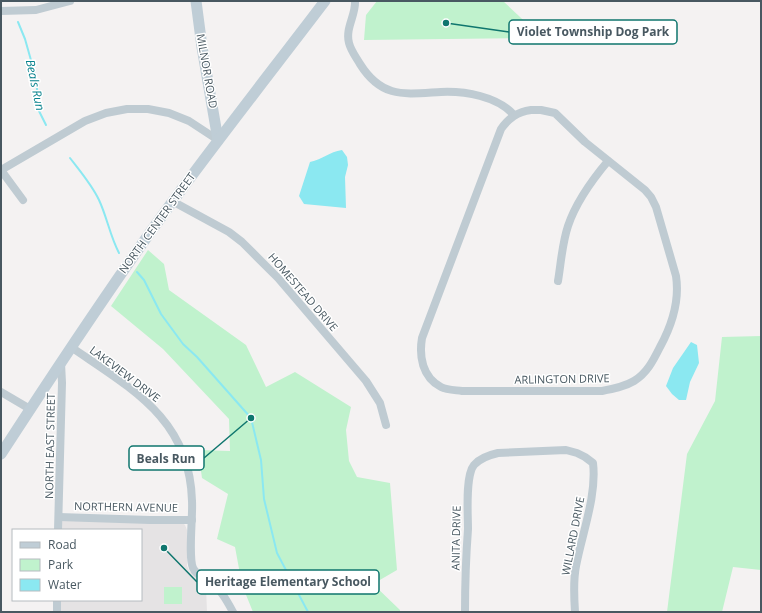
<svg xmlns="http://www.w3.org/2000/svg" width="762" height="613" viewBox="0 0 762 613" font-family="'Open Sans',sans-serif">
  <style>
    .education { fill: #e5e3e4 }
    .green { fill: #c0f2cd }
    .water { fill: #8be8f1 }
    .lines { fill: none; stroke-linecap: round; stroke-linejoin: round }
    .stream { stroke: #8be8f1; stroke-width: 2 }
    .minor { stroke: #bfcbd2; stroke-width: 8 }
    .secondary { stroke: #bfcdd6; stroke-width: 11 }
    .labels { text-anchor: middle; stroke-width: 3; stroke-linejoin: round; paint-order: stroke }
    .street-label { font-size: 11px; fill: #485861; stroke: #fff }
    .water-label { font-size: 12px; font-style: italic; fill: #08828d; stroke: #fff }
    .leader { fill: none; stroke: #0f766e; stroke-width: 1.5 }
    .callout-dot { fill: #0f766e; stroke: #fff; stroke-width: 1.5 }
    .callout { fill: #fff; stroke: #0f766e; stroke-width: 1.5 }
    .callout-label { font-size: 12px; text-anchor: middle; font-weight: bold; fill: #485861 }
  </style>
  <rect width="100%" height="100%" fill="#f4f2f2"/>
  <path class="education" d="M62,520L182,522L185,525L187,530V566L190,572L204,581L206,587L207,612H59L60,600H141V530H62Z"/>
  <g class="green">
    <path d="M377,1H503L537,33L536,38L364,40L366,15Z"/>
    <path d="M148,250L164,264L169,290L246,345L266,387L295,372L351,407L346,430L349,461L357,477L390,483L397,570L373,584L400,610V612H253L242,585L235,547L217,539L228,494L202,478L198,450L230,451L229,419L163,349L111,306Z"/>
    <path d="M761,336V570L733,567L722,612H667L687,454L715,401L722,337Z"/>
    <rect x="164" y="587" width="18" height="17"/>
  </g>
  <g class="water">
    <path d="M342,150L347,157L348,165L345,177L346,208L304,204L299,196L310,162C323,159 329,152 342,150Z"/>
    <path d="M691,342L697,345L699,363L690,382L686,400H679L672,394L666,386L673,368Z"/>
  </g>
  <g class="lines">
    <g class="stream">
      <path d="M18,22L25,39L36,78L39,111L46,125"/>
      <path d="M70,158C80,171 92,185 99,200C107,217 110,236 119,253"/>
      <path d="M137,272L144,280L161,314L183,344L197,357L251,418L261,460L264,499L277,553L308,612"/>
    </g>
    <g class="minor">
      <path d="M355,1C356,15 345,28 349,43C351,51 356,57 360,64C382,99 405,94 441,92C465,91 497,96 514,115"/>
      <path d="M1,11L36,10L70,1"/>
      <path d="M531,110H541L555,113L585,142L645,190L651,197L656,207L676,276C680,302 672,325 660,347C653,361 647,373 634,381C624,387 613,389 602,391H462C455,390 447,390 441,387C422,377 419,356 422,338L501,129C509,118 517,112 531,110Z"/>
      <path d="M1,170L85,121L106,113L127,109H148L169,113L189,121L218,140"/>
      <path d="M1,170L23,200"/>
      <path d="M172,201L229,232L242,242L278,278L366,381L380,403L386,425"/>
      <path d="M558,281C561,263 562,244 568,226C576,202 592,180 608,161"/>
      <path d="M71,347C132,389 190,419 192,501C193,516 188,557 193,568C196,575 204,577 209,581C220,588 227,601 233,612"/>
      <path d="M1,392L30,409"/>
      <path d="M59,517L150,520H192"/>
      <path d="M58,530L62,383L61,363"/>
      <path d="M57,612V600"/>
      <path d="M465,612C465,584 466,556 468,529C468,514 465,476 474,465C480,458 489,455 498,453L566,450L577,453L585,457L593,463C597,495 582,534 576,566C573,581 574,597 575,612"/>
    </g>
    <g class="secondary">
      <path d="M196,1L202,47L218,140"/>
      <path d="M1,454C53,374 106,293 162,216C215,143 271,72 325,1"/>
    </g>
  </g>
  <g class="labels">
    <g class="street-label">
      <text transform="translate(207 71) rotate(80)" y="4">MILNOR ROAD</text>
      <text transform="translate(157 223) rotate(-54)" y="4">NORTH CENTER STREET</text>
      <text transform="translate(303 292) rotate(49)" y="4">HOMESTEAD DRIVE</text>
      <text transform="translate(125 374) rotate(37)" y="4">LAKEVIEW DRIVE</text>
      <text transform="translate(562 379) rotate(-1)" y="4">ARLINGTON DRIVE</text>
      <text transform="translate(50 446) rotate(-89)" y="4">NORTH EAST STREET</text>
      <text transform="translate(126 507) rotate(1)" y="4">NORTHERN AVENUE</text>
      <text transform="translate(573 536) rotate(-79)" y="4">WILLARD DRIVE</text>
      <text transform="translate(456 538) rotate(-89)" y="4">ANITA DRIVE</text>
    </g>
    <g class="water-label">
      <text transform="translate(35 85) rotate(78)" y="4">Beals Run</text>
    </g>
  </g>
  <path class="leader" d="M446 23L509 32M251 418L204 458M164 548L197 582"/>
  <g class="callout-dot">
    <circle cx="446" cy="23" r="4"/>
    <circle cx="251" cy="418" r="4"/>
    <circle cx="164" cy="548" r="4"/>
  </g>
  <g class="callout">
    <rect x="509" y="20" width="168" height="24" rx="4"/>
    <rect x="129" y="446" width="75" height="24" rx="4"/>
    <rect x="197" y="570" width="182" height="24" rx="4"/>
  </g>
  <g class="callout-label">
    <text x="593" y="36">Violet Township Dog Park</text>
    <text x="166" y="463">Beals Run</text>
    <text x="288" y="586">Heritage Elementary School</text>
  </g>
  <rect width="762" height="613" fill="none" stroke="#485861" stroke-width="4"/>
  <rect x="12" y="529" width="130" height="72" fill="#ffffff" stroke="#b6bcc0"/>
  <rect x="20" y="542" width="20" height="6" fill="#bfcdd6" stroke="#b6bcc0"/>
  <text x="48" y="549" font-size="12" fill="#485861">Road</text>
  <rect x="20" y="559" width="20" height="12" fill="#c0f2cd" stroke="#b6bcc0"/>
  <text x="48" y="569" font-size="12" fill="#485861">Park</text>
  <rect x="20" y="579" width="20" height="12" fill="#8be8f1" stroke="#b6bcc0"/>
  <text x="48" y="589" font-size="12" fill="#485861">Water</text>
</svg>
